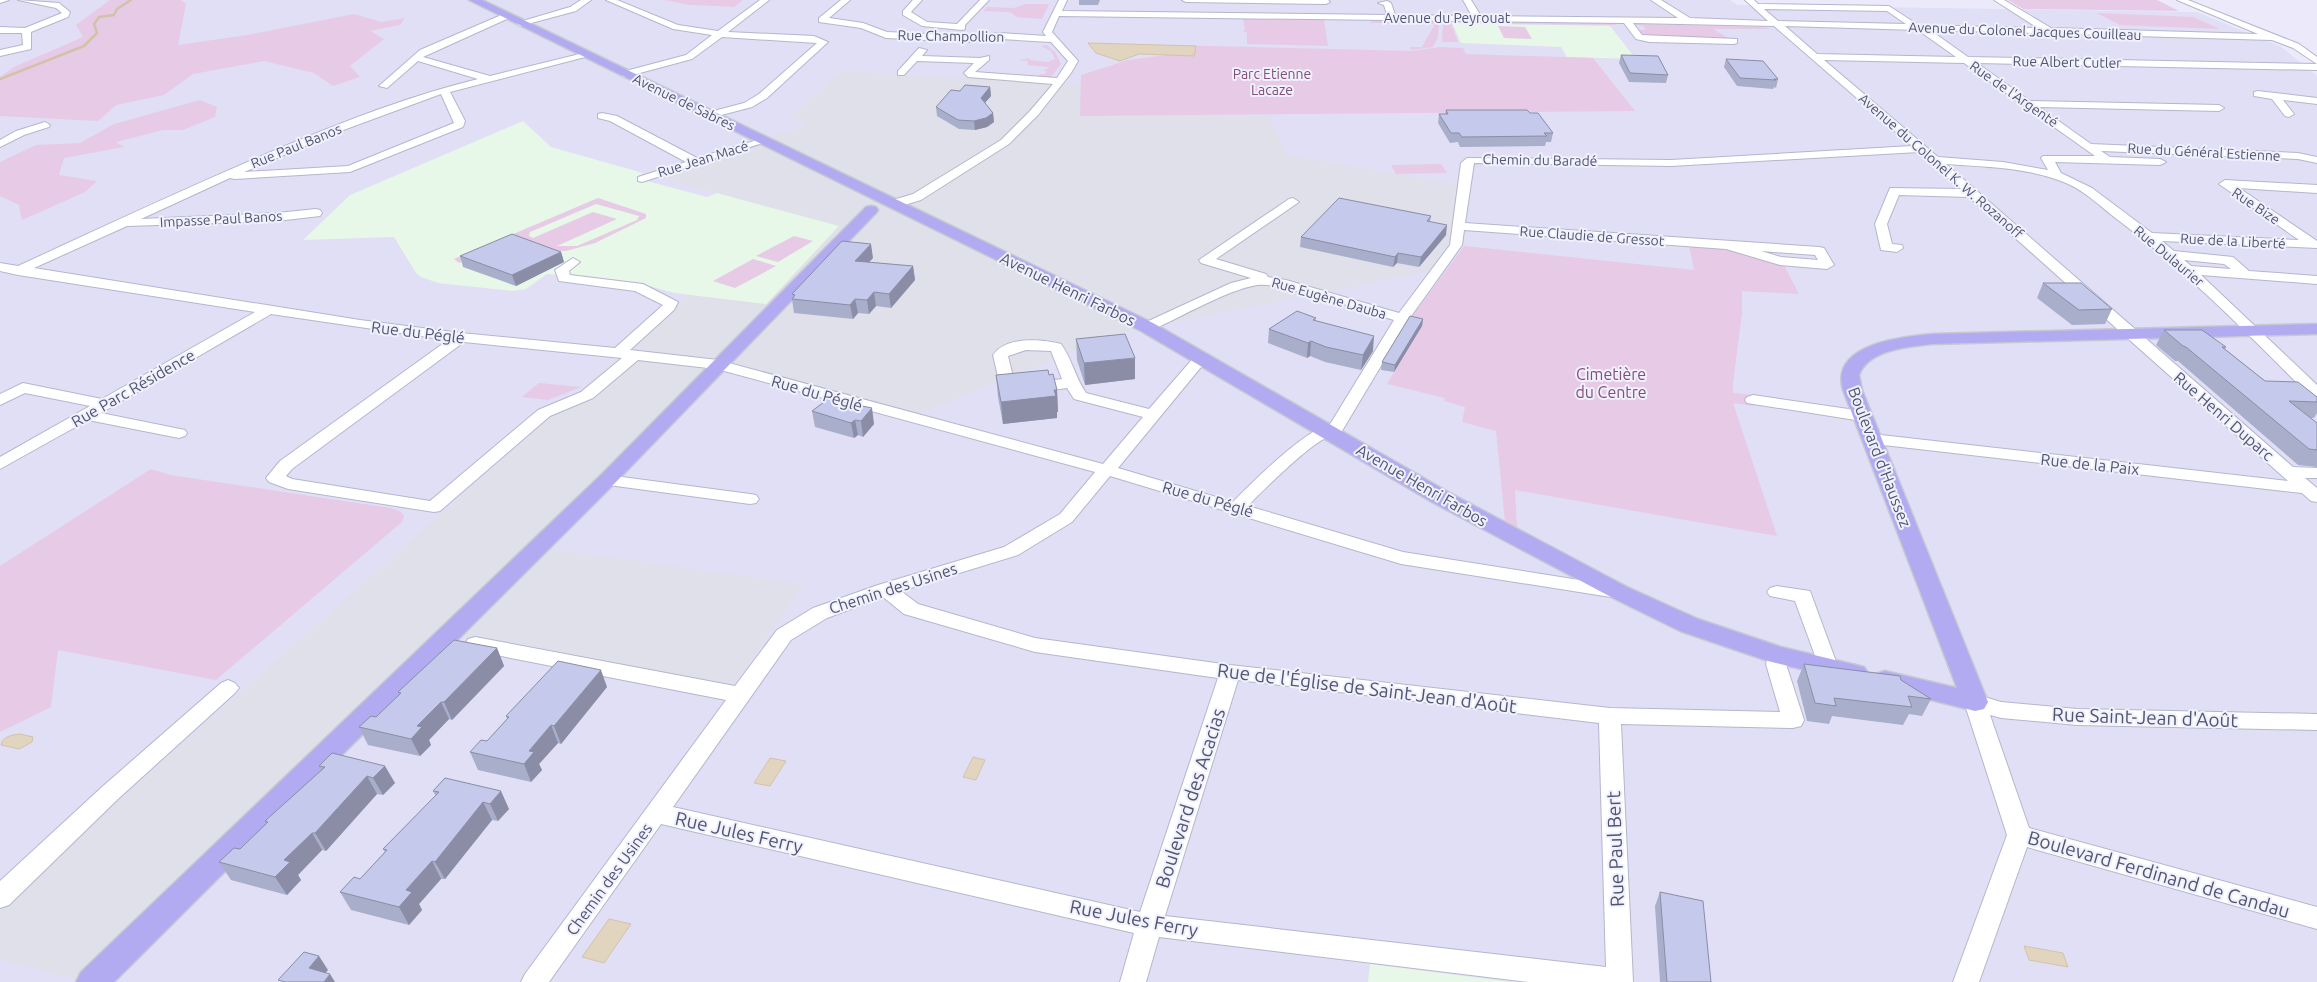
<svg xmlns="http://www.w3.org/2000/svg" width="2317" height="982" viewBox="0 0 2317 982" font-family="Ubuntu,sans-serif">
  <style>
    .residential { fill: #e0dff6 }
    .industrial { fill: #dfe0ea }
    .education { fill: #e7f7e8 }
    .green { fill: #e7cae5; fill-rule: evenodd }
    .water { fill: #e2d5c0; stroke: #d2c3a8 }
    .lines { fill: none; stroke-linecap: round; stroke-linejoin: round }
    .stream { stroke: #d2c3a8; stroke-width: 2.5 }
    .minor-casing { stroke: #b4b6cd; stroke-width: 2 }
    .major-casing { stroke: #c7c9d2; stroke-width: 3 }
    .minor { fill: #fff; fill-rule: evenodd }
    .major { fill: #b2abf1; fill-rule: evenodd }
    .wall { fill: #a9aecb }
    .shaded-wall { fill: #8a8da5 }
    .building { fill: #c5caec; stroke: #8a8da5 }
    .labels { text-anchor: middle; stroke-width: 4; stroke-linejoin: round; paint-order: stroke }
    .far-street-label { font-size: 14px; fill: #505672; stroke: #f1f0fd }
    .far-park-label { font-size: 14px; fill: #825079; stroke: #f1f0fd }
    .street-label { font-size: 16px; fill: #505672; stroke: #f1f0fd }
    .park-label { font-size: 16px; fill: #825079; stroke: #f1f0fd }
    .near-street-label { font-size: 19px; fill: #505672; stroke: #f1f0fd }
  </style>
  <rect width="100%" height="100%" fill="#eceafa"/>
  <path class="residential" d="M0,0H664L689,5L733,7L743,0H1730L1737,5L2197,12L2280,46L2317,76V982H0Z"/>
  <path class="industrial" d="M842,71L1081,84L1080,116L1269,115L1287,155L1456,184L1451,243L1431,271L1115,334L918,414L721,368L545,548L804,584L734,684L455,636L81,981L0,960V906L687,295L766,304L839,227L643,173L808,126L790,117Z"/>
  <g class="education">
    <path d="M1452,23L1610,26L1636,59L1567,57L1561,47L1461,43Z"/>
    <path d="M523,121L551,147L643,173L636,178L707,197L717,193L839,226L766,304L674,293L642,284L618,281L547,274L526,289L512,291L438,283L421,277L416,273L394,237L303,240L350,195Z"/>
    <path d="M1370,964L1512,982H1368Z"/>
  </g>
  <g class="green">
    <path d="M110,0H181L186,4L178,45L247,35L354,14L381,22L405,18L400,25L370,31L384,39L350,66L360,77L333,86L314,73L264,61L193,74L164,95L116,105L98,121L0,116V77L14,67L83,37L76,25Z"/>
    <path d="M664,0H743L734,7L689,5Z"/>
    <path d="M2008,0H2157L2179,11L2023,9Z"/>
    <path d="M1025,4H1049L1042,19L1017,17L1010,12L983,11L987,7L1014,8Z"/>
    <path d="M2097,13L2193,17L2220,29L2120,25Z"/>
    <path d="M1243,19L1324,20L1328,46L1247,44V33L1243,31L1245,29Z"/>
    <path d="M1371,21H1439L1438,37L1433,47L1411,50L1410,47H1422L1435,24L1371,23Z"/>
    <path d="M1501,21L1625,23H1615L1616,25L1503,24Z"/>
    <path d="M1443,23H1451L1458,42H1442Z"/>
    <path d="M1634,24L1764,27L1771,29H1713L1728,38L1649,36L1643,35L1639,30H1646L1643,26Z"/>
    <path d="M1498,26L1525,27L1532,39L1504,38Z"/>
    <path d="M1087,43L1412,51L1440,47L1463,48L1466,54L1593,58L1635,111L1080,116L1081,75L1128,60L1167,55L1195,46Z"/>
    <path d="M1046,45L1055,52L1061,64L1050,78L1037,77L1040,74H1045L1047,71H1043L1050,67L1027,65L1028,61L1018,60L1030,58L1029,60L1048,62L1055,59L1051,51L1041,46Z"/>
    <path d="M200,100L217,107L215,117L183,130H163L116,142L124,147L64,158L59,175L97,181L85,192L22,220L19,205L0,196V162L36,145L80,143L114,124Z"/>
    <path d="M1441,164L1447,173L1396,174L1391,165Z"/>
    <path d="M598,198L646,214V218L595,243L566,251H552L520,237L459,263L454,259ZM596,204L639,216L637,220L577,246H557L617,219L593,212L533,238L529,236L530,232Z"/>
    <path d="M794,236L813,241L778,262L756,256Z"/>
    <path d="M1689,245L1715,247L1784,265L1799,294L1742,291V313L1733,384V393L1753,395L1754,406L1733,403L1777,536L1515,490L1517,528L1505,522L1496,431L1462,422L1465,407L1444,401L1445,398L1387,384L1422,326L1407,323L1464,246L1694,270Z"/>
    <path d="M753,259L776,266L735,288L713,281Z"/>
    <path d="M539,383L581,387L548,400L522,397Z"/>
    <path d="M151,469L170,475L391,508L401,512L404,516L402,522L216,680L58,650L51,707L0,732V566Z"/>
  </g>
  <g class="water">
    <path d="M1088,43L1196,46L1194,56L1139,54L1120,61L1096,53Z"/>
    <path d="M20,734L33,737L32,742L19,749L1,745C3,736 12,735 20,734Z"/>
    <path d="M973,757L985,760L976,780L963,777Z"/>
    <path d="M770,758L786,761L770,786L754,783Z"/>
    <path d="M609,919L631,924L604,963L582,957Z"/>
    <path d="M2024,946L2063,953L2068,967L2029,960Z"/>
  </g>
  <g class="lines">
    <path class="stream" d="M0,79L84,46L97,33L94,24L99,17L114,15L117,9L131,0"/>
    <defs>
      <g id="minor">
        <path d="M0,0H9L0,3Z"/>
        <path d="M18,0L59,3L70,12L68,17L31,32V49L0,56V50L23,45L22,33H0V27L25,28L62,13L56,8Z"/>
        <path d="M581,0H591L576,11L520,26L516,23L570,7Z"/>
        <path d="M606,0H617L678,25L718,31L760,0H769L728,32L814,36L828,42L767,98L752,107L710,118L706,117V113L744,103L759,94L817,43L722,37L692,59L625,77L622,76V72L686,55L712,35L673,29Z"/>
        <path d="M841,0H850L829,18L863,23L887,32L969,36L1001,33L1046,36L1043,32L1059,0H1067L1062,11L1387,15L1384,5L1378,3L1387,1L1391,3L1395,15L1472,16L1463,0H1471L1481,16L1678,18L1651,0H1661L1690,18L1768,21L1745,0H1754L1758,4L1889,6L1918,25L2038,28L1994,0H2004L2051,28L2258,34L2177,0H2188L2299,44L2317,57V64L2293,48L2272,40L1930,30L1968,57L2317,64V70L1977,63L2030,101L2219,105L2224,108L2219,111L2039,107L2091,144L2298,153L2317,157V163L2298,159L2101,151L2110,157L2160,159L2166,162L2160,165L2055,162L2061,173L2092,188L2152,233L2299,240L2219,184L2225,180L2317,185V193L2239,188L2317,241V248L2162,241L2174,251L2233,257L2249,271L2317,276V284L2201,275L2317,385V404L2311,402L2305,391C2245,331 2186,271 2118,220C2101,207 2085,191 2066,183C2028,167 1986,167 1946,164L2293,467L2317,468V478H2305L2317,488V502L2311,501L2302,493L1866,443L1864,439L1866,435L1872,434L2288,481L1969,197L1899,195L1887,224L1892,244L1902,245L1903,248L1897,252L1881,250L1875,224L1890,188L1961,189L1919,152L1671,166L1474,163L1465,223L1819,247L1824,248L1834,265L1827,269L1780,265L1726,249L1464,230L1462,245L1409,319L1339,436C1335,437 1331,436 1328,437C1312,442 1260,493 1248,506L1403,552L1617,586L1624,588L1627,592L1624,596L1617,598L1401,564L1110,476L1072,522L1018,555L901,591L918,604L1035,638L1230,665L1610,708L1780,712L1766,664L1770,650L1777,648L1784,650L1787,655L1786,664L1804,720L1801,726L1793,728L1621,724L1633,982H1529L1159,937L1146,982H1120L1134,933L661,824L549,982H521L525,974L726,700L475,651L468,649L465,644L468,639L475,637L735,686L777,630L813,608L878,585L1004,547L1060,514L1095,472L717,369L638,360L593,398L550,416L440,511L434,512L288,489L269,482L266,478L280,461L448,340L271,314L101,413L185,430L187,433L185,436L179,438L88,420L0,469V457L90,406L25,393L0,405V394L23,383L102,399L255,312L18,275L0,271V263L18,266C107,225 195,184 285,146C348,120 412,95 478,79L418,61L387,88L379,86L420,50L506,13L509,14V18L423,57L490,76L588,52L593,55L450,92L465,121L463,127L350,172L235,179L230,178L141,219L277,213L316,209L320,210L322,213L320,216L277,221L127,226L34,268L360,320L461,333L615,348L663,305L635,291L559,281L555,270L573,258L580,262L569,271L570,275L643,284L678,302L674,310L630,350L718,360L1103,464L1143,417L1074,399L1067,388L1008,396L1002,394L993,355C1006,336 1042,339 1061,344C1072,359 1075,377 1086,393L1149,409L1196,355H1206L1208,358L1206,361L1118,468L1233,502C1248,486 1310,425 1329,426L1394,320C1367,312 1279,281 1257,285C1227,290 1181,317 1152,330H1142L1140,327L1142,324L1231,283L1251,278L1201,263L1199,260L1289,199L1293,198L1299,202L1216,259L1266,274L1268,277L1286,280L1399,313L1450,245L1461,163L1467,158L1671,160L1912,146L1774,26L1633,23L1642,35L1737,39V43L1734,44L1649,42L1636,39L1624,23L1059,16L1052,32L1078,61L1071,73L1038,115L1009,144L921,200L894,208L890,207L888,204L890,201L913,194L1001,140L1030,111L1053,84L968,77L964,73L974,63L917,61L904,75H898V71L919,48L927,50L922,56L980,58L989,56V60L975,72L1057,78L1068,61L1051,42L1001,39L969,42L886,38L861,28L819,22V18ZM1764,9L1887,11L1906,24L1778,21ZM1785,26L1918,30L1956,57L1817,54ZM1824,60L1964,63L2095,156H2043L2041,158L2048,170L2003,162L1938,157ZM441,94L454,123L348,166L244,172L338,132ZM1761,251L1815,255L1818,260L1781,257ZM2184,260L2224,264L2231,269L2191,266ZM464,342L622,358L581,392L538,410L430,501L292,479L286,476L292,469ZM1026,350L1051,351L1062,379L1015,385L1008,356ZM883,597L904,614L1035,652L1218,678L1140,912L673,807L791,640L827,618ZM1238,680L1599,723L1606,967L1165,916Z"/>
        <path d="M913,0H922L911,12L927,22L957,24L980,0H989L965,25V29L962,30L922,26L903,15V11Z"/>
        <path d="M1182,0H1328L1330,2L1326,4L1186,2Z"/>
        <path d="M2258,91L2317,98V104L2283,100L2294,114L2289,117L2285,116L2272,99L2254,96V92Z"/>
        <path d="M602,113L617,116L697,158L764,138L769,141L642,182L638,181V177L686,162L610,121L598,118V114Z"/>
        <path d="M45,122L50,125L49,127L24,135L0,147V140L16,131Z"/>
        <path d="M1753,395L1862,411L1870,416L1862,421L1747,403L1745,400L1747,397Z"/>
        <path d="M607,475L750,494L756,495L759,499L756,503L750,504L601,484L598,480L601,476Z"/>
        <path d="M1777,586L1810,591L1838,667L1835,672L1828,674L1821,672L1795,601L1770,596L1767,592L1770,588Z"/>
        <path d="M228,680L235,683L239,688L235,693L118,799L9,905L0,908V881L102,787L221,683Z"/>
        <path d="M1975,694L2001,702L2077,709L2317,714V730L2077,725L2001,718L1990,715L2029,828L2317,907V929L2027,847L1979,982H1953L2007,835L1964,702L1967,697Z"/>
      </g>
      <g id="major">
        <path d="M469,0H482L1153,323L1448,492L1627,587L1698,619L1781,647L1864,667L1868,673L1864,679L1855,682L1768,661L1680,631L1611,597L1432,502L1141,331Z"/>
        <path d="M871,206L876,207L878,210L876,213L614,484L114,982H76L81,972L600,476L866,207Z"/>
        <path d="M2317,324V334L1932,344C1908,347 1869,349 1859,375L1862,390L1988,702L1984,709L1975,711L1876,686L1872,680L1876,674L1885,671L1957,688L1843,390C1830,344 1901,337 1932,334Z"/>
      </g>
    </defs>
    <use href="#minor" class="minor-casing"/>
    <use href="#major" class="major-casing"/>
    <use href="#minor" class="minor"/>
    <use href="#major" class="major"/>
  </g>
  <g class="wall">
    <path d="M1079,0H1100L1098,5H1079Z"/>
    <path d="M1621,55L1668,75L1666,83L1629,82L1619,63Z"/>
    <path d="M1726,59L1778,79L1776,88L1774,87L1773,89L1737,86L1724,67Z"/>
    <path d="M990,87L991,96L985,103L993,113L994,122L987,127L975,130L959,129L937,116L936,107L960,91Z"/>
    <path d="M1446,110L1530,113L1553,133L1551,142H1546L1545,146L1460,147L1458,142L1450,143L1438,123L1439,114H1445Z"/>
    <path d="M1431,216L1430,222L1446,235L1419,267L1397,263L1393,267L1300,247L1301,237Z"/>
    <path d="M561,252L564,262L516,286L463,267L460,256Z"/>
    <path d="M873,258L869,262L913,266L915,280L891,308L876,306L869,314L858,313L853,319L794,313L792,299L793,297L792,294Z"/>
    <path d="M2043,283L2112,309L2105,324L2072,325L2037,298Z"/>
    <path d="M1316,318L1315,321L1373,351L1361,370L1325,362L1310,356L1307,358L1268,343L1269,329Z"/>
    <path d="M1423,319L1422,326L1394,372L1381,370L1382,362Z"/>
    <path d="M2164,330L2226,347L2225,349L2265,381L2317,397V413L2314,418H2311L2317,423V467L2298,465L2178,361H2175L2156,345Z"/>
    <path d="M1076,339L1135,379L1085,385L1077,360Z"/>
    <path d="M996,375H1049L1057,390L1058,412H1057V418L1003,424L998,397Z"/>
    <path d="M812,411L874,424L863,437L858,435L854,438L815,427Z"/>
    <path d="M497,648L504,666L452,720L449,719L429,740L431,745L420,756L368,745L359,727L376,717L399,695L398,692Z"/>
    <path d="M1804,664L1901,680L1931,699L1922,716L1909,714L1903,725L1832,716L1829,724L1807,721L1797,681Z"/>
    <path d="M607,687L561,744L558,743L539,764L542,770L531,782L478,770L470,752L487,741L507,719L506,716Z"/>
    <path d="M332,753L395,783L383,795L377,794L326,851L322,850L298,875L301,880L287,895L231,880L219,862L240,849L267,824L265,821L322,770L319,766Z"/>
    <path d="M445,778L509,809L498,821L492,820L445,879H441L419,904L422,910L409,925L351,910L340,892L360,879L385,852L383,849L436,796L433,791Z"/>
    <path d="M1660,892L1711,982H1660L1655,906Z"/>
  </g>
  <g class="shaded-wall">
    <path d="M990,87L991,96L981,107V98Z"/>
    <path d="M993,113L994,122L987,127L975,130L974,121Z"/>
    <path d="M1447,225L1446,235L1419,267L1421,257Z"/>
    <path d="M871,244L873,258L857,275L855,261Z"/>
    <path d="M561,252L564,262L516,286L512,275Z"/>
    <path d="M1398,253L1397,263L1393,267L1395,257Z"/>
    <path d="M913,266L915,280L891,308L889,294Z"/>
    <path d="M874,292L876,306L869,314L867,300Z"/>
    <path d="M855,299L858,313L853,319L850,305Z"/>
    <path d="M1423,319L1422,326L1394,372L1395,365Z"/>
    <path d="M1374,336L1373,351L1361,370L1363,355Z"/>
    <path d="M1311,341L1310,356L1307,358L1308,343Z"/>
    <path d="M1135,358V379L1085,385L1084,363Z"/>
    <path d="M1057,390L1058,412H1057V418L1003,424L1001,402Z"/>
    <path d="M872,408L874,424L863,437L861,421Z"/>
    <path d="M855,420L858,435L854,438L851,423Z"/>
    <path d="M497,648L504,666L452,720L444,702Z"/>
    <path d="M601,670L607,687L561,744L554,726Z"/>
    <path d="M441,702L449,719L429,740L431,745L420,756L411,739L417,726Z"/>
    <path d="M551,725L558,743L539,764L542,770L531,782L524,764L529,751Z"/>
    <path d="M385,766L395,783L383,795L373,778Z"/>
    <path d="M367,776L377,794L326,851L315,833Z"/>
    <path d="M501,791L509,809L498,821L490,804Z"/>
    <path d="M483,802L492,820L445,879L435,862Z"/>
    <path d="M312,833L322,850L298,875L301,880L287,895L275,877L284,860Z"/>
    <path d="M432,861L441,879L419,904L422,910L409,925L399,907L406,890Z"/>
    <path d="M319,956L328,970L318,982L309,968Z"/>
    <path d="M330,974L335,982H324Z"/>
  </g>
  <g class="building">
    <path d="M1621,55L1658,56L1668,75L1630,73Z"/>
    <path d="M1726,59L1763,61L1778,79H1774L1776,80L1740,78Z"/>
    <path d="M965,85L990,87L981,98L993,113L986,118L974,121L958,120L936,107L951,90L960,91Z"/>
    <path d="M1446,110H1527L1530,113H1538L1553,133H1544L1547,136L1462,137L1459,133H1451L1439,114H1448Z"/>
    <path d="M1339,198L1431,216L1427,221L1447,225L1421,257L1398,253L1395,257L1301,237Z"/>
    <path d="M512,234L561,252L512,275L460,256Z"/>
    <path d="M842,241L871,244L855,261L913,266L889,294L874,292L867,300L855,299L850,305L792,299L795,295L792,294Z"/>
    <path d="M2043,283H2081L2112,309L2079,310Z"/>
    <path d="M1297,311L1316,318L1313,320L1374,336L1363,355L1326,347L1311,341L1308,343L1269,329Z"/>
    <path d="M1410,316L1423,319L1395,365L1382,362Z"/>
    <path d="M2164,330H2202L2226,347H2222L2265,381L2298,382L2317,397V402L2289,401L2317,423V450L2309,449L2186,347L2183,346Z"/>
    <path d="M1125,334L1135,358L1084,363L1076,339Z"/>
    <path d="M1048,370L1049,375L1053,374L1057,390H1054L1056,396L1001,402L996,375Z"/>
    <path d="M828,399L872,408L861,421L855,420L851,423L812,411Z"/>
    <path d="M454,640L497,648L444,702H441L417,726L422,727L411,739L359,727L371,716L376,717L401,693L398,692Z"/>
    <path d="M558,661L601,670L554,726L551,725L529,751L534,752L524,764L470,752L481,740L487,741L509,717L506,716Z"/>
    <path d="M1804,664L1900,676L1901,680L1931,699L1908,696L1912,707L1834,698L1836,706L1815,703Z"/>
    <path d="M332,753L385,766L373,778L367,776L315,833H312L284,860L290,862L275,877L219,862L234,848L240,849L268,822L265,821L325,767L319,766Z"/>
    <path d="M445,778L501,791L490,804L483,802L435,862L432,861L406,890L412,892L399,907L340,892L354,877L360,879L387,850L383,849L439,792L433,791Z"/>
    <path d="M1660,892L1703,901L1711,982H1667Z"/>
    <path d="M304,952L319,956L309,968L330,974L324,982H285L278,980Z"/>
  </g>
  <g class="labels">
    <g class="far-street-label">
      <text x="1447" y="23">Avenue du Peyrouat</text>
      <text transform="translate(2025 31) rotate(2)" y="5">Avenue du Colonel Jacques Couilleau</text>
      <text transform="translate(951 36) rotate(1)" y="5">Rue Champollion</text>
      <text transform="translate(2067 62) rotate(1)" y="5">Rue Albert Cutler</text>
      <text transform="translate(2014 94) rotate(35)" y="5">Rue de l'Argenté</text>
      <text transform="translate(684 102) rotate(26)" y="5">Avenue de Sabres</text>
      <text transform="translate(296 146) rotate(-22)" y="5">Rue Paul Banos</text>
      <text transform="translate(2204 152) rotate(3)" y="5">Rue du Général Estienne</text>
      <text transform="translate(703 159) rotate(-17)" y="5">Rue Jean Macé</text>
      <text transform="translate(1540 160) rotate(1)" y="5">Chemin du Baradé</text>
      <text transform="translate(1941 166) rotate(41)" y="5">Avenue du Colonel K. W. Rozanoff</text>
      <text transform="translate(2256 206) rotate(34)" y="5">Rue Bize</text>
      <text transform="translate(221 219) rotate(-3)" y="5">Impasse Paul Banos</text>
      <text transform="translate(1592 236) rotate(4)" y="5">Rue Claudie de Gressot</text>
      <text transform="translate(2233 241) rotate(3)" y="5">Rue de la Liberté</text>
      <text transform="translate(2169 256) rotate(40)" y="5">Rue Dulaurier</text>
      <text transform="translate(1329 298) rotate(16)" y="5">Rue Eugène Dauba</text>
    </g>
    <g class="far-park-label">
      <text x="1272" y="79">Parc Etienne<tspan x="1272" dy="16">Lacaze</tspan></text>
    </g>
    <g class="street-label">
      <text transform="translate(1068 289) rotate(26)" y="6">Avenue Henri Farbos</text>
      <text transform="translate(418 332) rotate(7)" y="6">Rue du Péglé</text>
      <text transform="translate(133 388) rotate(-30)" y="6">Rue Parc Résidence</text>
      <text transform="translate(817 393) rotate(16)" y="6">Rue du Péglé</text>
      <text transform="translate(2224 416) rotate(41)" y="6">Rue Henri Duparc</text>
      <text transform="translate(1880 457) rotate(69)" y="6">Boulevard d'Haussez</text>
      <text transform="translate(2090 464) rotate(6)" y="6">Rue de la Paix</text>
      <text transform="translate(1422 485) rotate(30)" y="6">Avenue Henri Farbos</text>
      <text transform="translate(1208 499) rotate(16)" y="6">Rue du Péglé</text>
      <text transform="translate(893 588) rotate(-18)" y="6">Chemin des Usines</text>
      <text transform="translate(609 879) rotate(-54)" y="6">Chemin des Usines</text>
    </g>
    <g class="park-label">
      <text x="1611" y="380">Cimetière<tspan x="1611" dy="18">du Centre</tspan></text>
    </g>
    <g class="near-street-label">
      <text transform="translate(1367 688) rotate(7)" y="7">Rue de l'Église de Saint-Jean d'Août</text>
      <text transform="translate(2145 717) rotate(2)" y="7">Rue Saint-Jean d'Août</text>
      <text transform="translate(1190 798) rotate(-72)" y="7">Boulevard des Acacias</text>
      <text transform="translate(739 832) rotate(13)" y="7">Rue Jules Ferry</text>
      <text transform="translate(1615 849) rotate(-92)" y="7">Rue Paul Bert</text>
      <text transform="translate(2159 874) rotate(16)" y="7">Boulevard Ferdinand de Candau</text>
      <text transform="translate(1134 918) rotate(11)" y="7">Rue Jules Ferry</text>
    </g>
  </g>
</svg>
